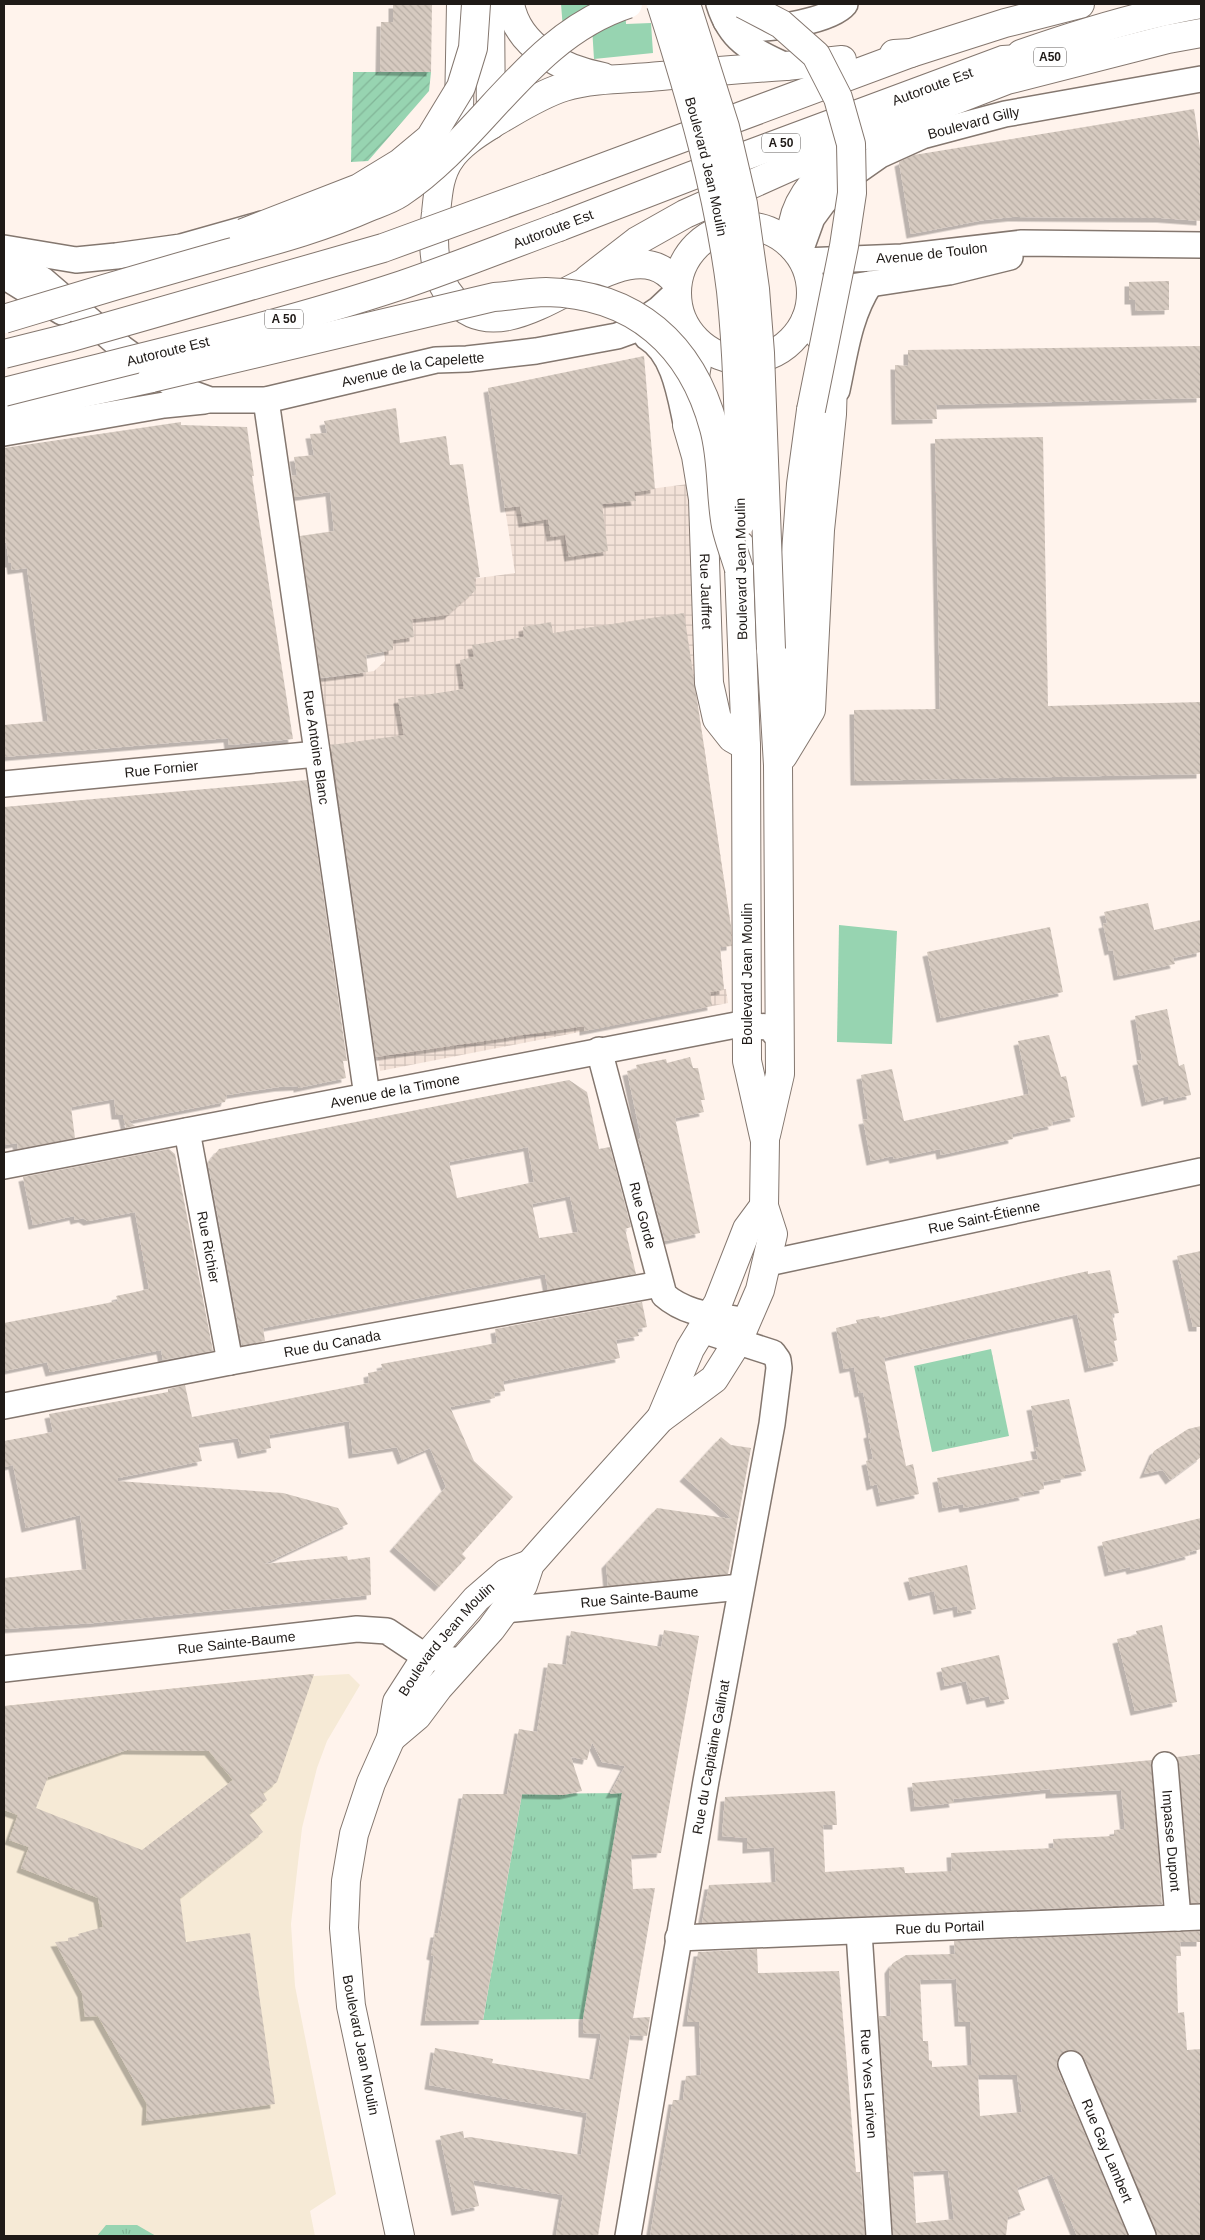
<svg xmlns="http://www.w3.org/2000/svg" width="1205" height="2240" viewBox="0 0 1205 2240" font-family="Helvetica,sans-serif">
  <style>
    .industrial { fill: url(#industrial-grid) }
    .education { fill: #f6ead6 }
    .grass { fill: url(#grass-tufts) }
    .garden { fill: url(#garden-furrows) }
    .pitch { fill: #97d4b1 }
    .building { fill: url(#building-back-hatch); fill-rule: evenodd; filter: url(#shadow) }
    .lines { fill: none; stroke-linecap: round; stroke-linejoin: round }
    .minor-casing { stroke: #84776f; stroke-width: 28 }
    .major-casing { stroke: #84776f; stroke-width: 30 }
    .highway-casing { stroke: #84776f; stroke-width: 30 }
    .minor { stroke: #fff; stroke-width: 25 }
    .major { stroke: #fff; stroke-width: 28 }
    .highway { stroke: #fff; stroke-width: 28 }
    .major-bridge-casing { stroke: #84776f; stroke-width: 30; stroke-linecap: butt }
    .highway-bridge-casing { stroke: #84776f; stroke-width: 30; stroke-linecap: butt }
    .major-bridge { stroke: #fff; stroke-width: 28 }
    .highway-bridge { stroke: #fff; stroke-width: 28 }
    .labels { text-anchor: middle; stroke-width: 5; stroke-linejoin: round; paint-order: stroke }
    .shield { fill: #fff; stroke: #625f5d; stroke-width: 1 }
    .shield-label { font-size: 12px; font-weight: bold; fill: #1f1a17 }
    .street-label { font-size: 14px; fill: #1f1a17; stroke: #fff }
  </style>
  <defs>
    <pattern id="industrial-grid" width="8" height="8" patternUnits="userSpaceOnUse" patternTransform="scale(1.25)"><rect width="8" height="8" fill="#f3e2d8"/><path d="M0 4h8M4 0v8" fill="none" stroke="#d0c1b9"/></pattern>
    <pattern id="grass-tufts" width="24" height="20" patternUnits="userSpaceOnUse" patternTransform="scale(1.25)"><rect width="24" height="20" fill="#97d4b1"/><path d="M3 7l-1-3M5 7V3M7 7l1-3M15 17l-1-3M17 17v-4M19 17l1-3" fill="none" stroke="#82b598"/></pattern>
    <pattern id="garden-furrows" width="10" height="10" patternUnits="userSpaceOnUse" patternTransform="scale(1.25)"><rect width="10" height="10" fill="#97d4b1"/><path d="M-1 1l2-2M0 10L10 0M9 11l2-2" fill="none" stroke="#82b598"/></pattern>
    <pattern id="building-back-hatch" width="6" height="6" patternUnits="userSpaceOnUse" patternTransform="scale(1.25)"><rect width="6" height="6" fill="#d6cac0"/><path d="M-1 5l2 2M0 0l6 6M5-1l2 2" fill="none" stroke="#b7ada4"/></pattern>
    <filter id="shadow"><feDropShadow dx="-4.5" dy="4.5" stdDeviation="0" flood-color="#0004"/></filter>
  </defs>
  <rect width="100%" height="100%" fill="#fff3ec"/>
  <path class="industrial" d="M688,484L694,657L699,686H695L734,946L720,947L724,989H726L728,1003L380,1071L320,679L374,671L385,661L383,642L396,589L515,573L505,508Z"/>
  <path class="education" d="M313,1674L314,1676L349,1674L360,1685L327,1741L317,1768L302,1828L291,1924L295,1986L336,2194L310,2211L315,2236H4V1706Z"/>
  <g class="grass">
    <path d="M991,1349L1009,1436L932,1452L914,1366Z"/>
    <path d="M622,1793L584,2019L483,2020L522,1794Z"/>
    <path d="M106,2225H137L156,2236H97Z"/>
  </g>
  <path class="garden" d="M353,72H431L429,91L368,161L351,162Z"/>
  <g class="pitch">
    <path d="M561,4H625L626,24L651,23L653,53L594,59L592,27L563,29Z"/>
    <path d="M839,925L897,931L892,1044L837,1042Z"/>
  </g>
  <g class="building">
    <path d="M393,4H432L431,72L380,71L381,22H393Z"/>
    <path d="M1194,109L1201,154V221L1161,218L1012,217L984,220L911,234L899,162L914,155Z"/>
    <path d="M1169,281V310L1136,311L1135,300H1129V282Z"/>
    <path d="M1201,346V398L936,405L937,419L896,420L895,365L908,366V350Z"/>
    <path d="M644,356L655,489L634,492L636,501L602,504L608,551L569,557L565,535L551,537L548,519L523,523L520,506L505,508L488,388Z"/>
    <path d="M396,408L400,443L446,436L450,465L463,464L480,577L474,578L476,590L448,615L412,619L414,637L393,640V650L366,655L368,672L321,678L300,536L334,531L330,492L295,497L292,476L297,475L294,457L314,455L310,434L327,433L324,421Z"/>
    <path d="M181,422V425L247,427L254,476H252L293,739L229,745L228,738L4,757V725L48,721L27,568L12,570L11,563H9L6,542L4,543V448Z"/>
    <path d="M1043,437L1048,706L1201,702V774L855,781L854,710L940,709L935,439Z"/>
    <path d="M684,613L731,927V946L720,947L724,990L710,992L712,1006L584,1031V1026L376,1057L331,745L404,735L398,699L464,689L460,660L474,657L472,645L524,637L523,627L551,622L553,633Z"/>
    <path d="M307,780L347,1061H343L346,1078L298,1088V1086L279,1087L227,1095L225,1102L128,1121L135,1126L126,1128L123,1115H116L114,1099L71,1107L75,1138L18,1149L17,1143L4,1145V807Z"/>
    <path d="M1148,903L1154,930L1201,920V952L1173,958L1175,964L1118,976L1113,950L1109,951L1103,924L1107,923L1104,912Z"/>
    <path d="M1050,927L1063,992L941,1018L927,952Z"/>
    <path d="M1167,1009L1179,1066L1184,1064L1191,1095L1168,1100V1096L1146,1102L1137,1061L1142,1060L1135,1016Z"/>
    <path d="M1049,1035L1061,1077L1066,1076L1075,1117L1052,1122L1053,1125L1012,1134L1013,1139L941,1155L940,1149L894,1159L893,1156L871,1161L863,1120L868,1119L861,1075L892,1069L904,1121L1029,1094L1018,1041Z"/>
    <path d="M690,1057L693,1068H698L705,1100H701L704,1112L675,1118L700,1233L665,1241L638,1140L641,1138L627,1071L637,1069L636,1065L666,1059L667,1063Z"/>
    <path d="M569,1080L587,1092L599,1149L610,1147L631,1227L625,1229L636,1274L548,1290L545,1274L263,1328L265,1341L242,1345L208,1163L219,1149ZM528,1147L534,1182L457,1198L449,1162ZM570,1196L578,1232L539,1238L532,1204Z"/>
    <path d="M169,1149L175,1154L213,1351L163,1360L161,1350L50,1372L47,1362L4,1371V1323L118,1301L116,1296L149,1289L135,1212L88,1221L83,1218L75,1220L74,1216L33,1225L23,1177Z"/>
    <path d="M1201,1251V1327H1193L1177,1256Z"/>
    <path d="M1110,1270L1119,1313L1112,1314L1117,1340L1114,1341L1118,1361L1089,1368L1077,1314L884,1358L906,1466L913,1464L919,1494L881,1502L877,1484L871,1486L866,1461L873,1459L868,1434L871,1433L863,1392L859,1393L854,1367L844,1369L836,1328L857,1323L856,1320L879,1316L880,1318L1088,1271V1274Z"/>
    <path d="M642,1302L647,1327L637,1329L639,1336L616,1340L620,1358L503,1381L505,1391L494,1393L495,1398L450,1407L474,1461L513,1497L462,1554L466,1558L439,1587L394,1547L446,1487L430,1448L402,1460L397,1447L353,1454L349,1421L269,1435L271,1448L242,1454L238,1438L198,1444L202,1461L118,1478V1481L283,1493L338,1508L348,1524L264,1564L347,1556L348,1560L370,1557L371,1595L94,1623L4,1629V1578L87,1569L80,1515L26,1528L13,1465L4,1467V1441L53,1432L49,1414L168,1392V1389L185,1385L192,1417L272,1402L369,1383L368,1373L383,1370L381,1364L497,1343L495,1329Z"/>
    <path d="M1069,1399L1086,1471L1065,1475V1478L1043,1482L1044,1489L1023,1493L1024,1496L964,1508L963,1504L943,1508L937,1478L1038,1459L1035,1447H1039L1031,1406Z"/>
    <path d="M1201,1426V1457L1170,1480L1163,1470L1144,1474L1154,1451L1188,1429Z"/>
    <path d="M721,1437L731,1445L751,1448L728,1574L608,1586L606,1564L657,1508L732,1519L684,1477Z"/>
    <path d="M1201,1518V1549L1189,1552L1190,1555L1156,1564L1131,1570L1130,1567L1109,1572L1102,1542Z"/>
    <path d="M967,1565L976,1609L958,1613L957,1606L938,1610L934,1591L913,1596L908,1578Z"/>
    <path d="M1162,1625L1177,1702L1135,1711L1117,1639L1137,1635L1136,1631Z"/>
    <path d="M664,1630L699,1636L661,1853L631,1855L633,1889L655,1888L633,2018L650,2017L647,2036L630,2035L598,2236H556L563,2195L473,2180L479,2206L456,2211L440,2136L463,2131L464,2138L470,2137L581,2155L587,2113L429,2085L435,2048L493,2059L492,2063L593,2080L601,2034L583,2033V2018L622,1793L610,1794L625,1766L602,1762L592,1742L587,1760L571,1757L582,1791L564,1795L507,1794L519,1729L537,1732L548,1663L566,1665L571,1631L661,1647Z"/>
    <path d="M999,1655L1009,1699L991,1703L989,1696L971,1700L966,1681L945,1686L941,1668Z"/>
    <path d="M314,1674L277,1782L263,1793L267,1800L249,1814L263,1832L180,1898L186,1942L250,1933L275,2104L146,2121L147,2104L98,2016L85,2017L82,1993L55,1942L68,1941V1938L79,1936L78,1934L103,1927L98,1898L21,1868L29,1847L9,1840L18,1815L4,1810V1706ZM127,1750L209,1751L233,1780L142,1850L36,1808L48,1777Z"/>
    <path d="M1201,1754V1903H1191L1179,1764L1177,1757Z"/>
    <path d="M1152,1760L1162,1904L702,1923L709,1885L776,1882L774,1847L747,1849V1838L722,1836L725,1797L835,1791L837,1825H823L825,1872L904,1867L905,1873H908L952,1871L951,1853L1054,1848L1053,1839L1114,1836V1830L1125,1829L1121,1790L1050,1794V1789L953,1799L954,1803L915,1807L912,1783Z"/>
    <path d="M463,1794H522L483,2020L425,2021L434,1956L431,1955L435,1933H438Z"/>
    <path d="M1201,1931V1942H1180L1181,1956H1176L1178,2013L1184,2012L1187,2050L1201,2049V2236H1157L1084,2058L1079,2052L1072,2050L1065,2051L1059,2056L1057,2063L1058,2070L1128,2236H1077L1052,2174L1017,2188L1025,2210L1008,2217L1006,2236H893L879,2016H891L889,1969L893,1963L906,1955L955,1954L954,1941ZM956,1979L959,2022H970L972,2065L932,2067V2061L929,2060L928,2041H923L920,1980ZM978,2075H1017L1022,2112L980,2116ZM948,2170L954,2219L916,2223L913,2172Z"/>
    <path d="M757,1949L758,1973L839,1971L856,2172H860L865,2236H793V2234L650,2236L673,2100H683L686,2076L701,2075L699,2022H687L698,1952Z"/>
  </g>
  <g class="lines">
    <defs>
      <g id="minor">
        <path d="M719,4C731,42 752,50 786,66"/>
        <path d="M726,21C733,24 741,27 748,28C770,30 831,21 845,4"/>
        <path d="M4,248L76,260L116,256L181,247L262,224"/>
        <path id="s1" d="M799,254L812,218L823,203L850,176L880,155L922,136L1005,114L1201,79"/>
        <path id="s2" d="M4,255L43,280L122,348L177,388L210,400H266L436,360L467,359L536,351L617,336L650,324L678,331L693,338"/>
        <path id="s3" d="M803,261L902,257L1022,243L1201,245"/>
        <path d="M4,276L62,312"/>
        <path d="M811,300L824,291L949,272L1010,257"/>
        <path d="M634,326L659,309L676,293"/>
        <path d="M647,337C674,353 680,395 686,423"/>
        <path d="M837,390C845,353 849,316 870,284"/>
        <path id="s4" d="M266,400L367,1096"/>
        <path d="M4,433L164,405L204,401"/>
        <path id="s5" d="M4,784L317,754"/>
        <path id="s6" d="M599,1050L664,1295C688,1316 717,1315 747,1321"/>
        <path id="s7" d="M187,1131L230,1362"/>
        <path id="s8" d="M4,1166L736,1025L769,1027L780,1039"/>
        <path id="s9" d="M768,1263L1201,1171"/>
        <path id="s10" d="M4,1406L230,1362L660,1284"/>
        <path id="s11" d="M506,1610L741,1587"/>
        <path id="s12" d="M4,1669L357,1629L387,1631L426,1657L462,1661"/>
        <path id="s13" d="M1165,1765L1178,1918"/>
        <path id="s14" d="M859,1932L879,2236"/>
        <path id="s15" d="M678,1938L1201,1917"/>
        <path id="s16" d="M1071,2064L1143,2236"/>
        <path id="s17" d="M628,2236L706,1781L772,1424L779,1368L778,1360L773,1353L702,1330"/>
      </g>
      <g id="major">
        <path d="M490,4L491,125"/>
        <path d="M510,4C518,48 563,69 603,77"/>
        <path d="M450,159L459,111L461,4"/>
        <circle cx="744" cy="293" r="67"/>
        <path d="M676,282C621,214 516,369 453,299C432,276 432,242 436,213C438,194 439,175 450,159C462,142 480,132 497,121C518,109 541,94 564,87C591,79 623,79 650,77C696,73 741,69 786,66"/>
        <path id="s18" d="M697,364L687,425L696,456L703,499L709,683L717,719L732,738L746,746"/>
        <path d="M783,756L811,710L820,530L832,414L833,380L830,355L821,338L806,319"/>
        <path d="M766,1135L780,1074L778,765L771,649"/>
        <path d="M661,1418L690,1349L718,1303L747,1229L764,1206"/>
        <path d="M391,1738L417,1716L438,1688L491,1629L523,1585L530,1564L553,1538L660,1419L714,1379L738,1341L760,1290L773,1234L764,1206L765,1141L747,1061L746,746L739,569L740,545"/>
        <path id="s19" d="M400,2236L351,2006L344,1928L346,1881L354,1834L371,1783L391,1738L397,1702L426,1657L476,1599L506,1573L530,1564"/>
      </g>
      <g id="highway">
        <path d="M894,54L911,53L1005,23L1080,4"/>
        <path d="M1021,54C1081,33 1139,15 1201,4"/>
        <path d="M786,66L842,60"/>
        <path d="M545,189L911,53"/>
        <path id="s20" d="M559,227L691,176L1003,60L1045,57"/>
        <path d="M793,247C793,239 792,231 793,223C798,195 824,168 847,152"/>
        <path d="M588,279L637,241L685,214L839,145L1007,80L1168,39L1201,33"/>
        <path d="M4,410L152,378"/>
        <path d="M778,765L790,717L793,594L801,484L811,410"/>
      </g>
    </defs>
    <use href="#minor" class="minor-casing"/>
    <use href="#major" class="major-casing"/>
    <use href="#highway" class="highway-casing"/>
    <use href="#minor" class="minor"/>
    <use href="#major" class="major"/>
    <use href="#highway" class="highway"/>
    <defs>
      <g id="major-bridge">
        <path id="s21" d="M661,4C691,97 719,194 731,291C739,367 739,445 741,522"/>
        <path d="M686,4L725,127L743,204L755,289L760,353L771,649"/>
      </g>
      <g id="highway-bridge">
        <path d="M743,4L781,24L816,55L838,98L851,144L852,193L844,246L811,410"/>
        <path d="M243,233L359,188L400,163L430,138L461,87L473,48L476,4"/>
        <path d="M4,319C79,296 154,274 229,253C276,240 324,227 369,207C379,203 391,199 400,193C483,138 529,36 628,4"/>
        <path d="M4,354L68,338L383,248L545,189"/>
        <path d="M152,378L494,297C511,296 529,292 546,292C635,294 692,345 714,428C723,460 720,494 726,526C729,540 735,555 739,569"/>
        <path id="s22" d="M4,392C137,358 272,328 402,285C455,267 507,246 559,227"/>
      </g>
    </defs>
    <use href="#major-bridge" class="major-bridge-casing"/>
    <use href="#highway-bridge" class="highway-bridge-casing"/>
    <use href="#major-bridge" class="major-bridge"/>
    <use href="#highway-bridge" class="highway-bridge"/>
  </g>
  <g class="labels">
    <g class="shield">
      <rect x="1034" y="47.5" width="32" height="19" rx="4"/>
      <rect x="762" y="133.5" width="38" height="19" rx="4"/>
      <rect x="265" y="309.5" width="38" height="19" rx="4"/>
    </g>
    <g class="shield-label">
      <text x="1050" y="61">A50</text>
      <text x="781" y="147">A 50</text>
      <text x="284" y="323">A 50</text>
    </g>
    <g class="street-label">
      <text dy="5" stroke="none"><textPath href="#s20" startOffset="399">Autoroute Est</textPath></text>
      <text dy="5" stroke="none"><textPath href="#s1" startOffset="231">Boulevard Gilly</textPath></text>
      <text dy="5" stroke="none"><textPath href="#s21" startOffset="169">Boulevard Jean Moulin</textPath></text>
      <text transform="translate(553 229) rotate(-21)" y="5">Autoroute Est</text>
      <text dy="5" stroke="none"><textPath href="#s3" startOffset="129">Avenue de Toulon</textPath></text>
      <text dy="5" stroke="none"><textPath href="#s22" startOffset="169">Autoroute Est</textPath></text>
      <text dy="5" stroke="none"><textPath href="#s2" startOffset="460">Avenue de la Capelette</textPath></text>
      <text transform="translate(741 569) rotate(-91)" y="5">Boulevard Jean Moulin</text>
      <text dy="5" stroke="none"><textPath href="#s18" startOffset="230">Rue Jauffret</textPath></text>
      <text dy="5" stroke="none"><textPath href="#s4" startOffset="351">Rue Antoine Blanc</textPath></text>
      <text dy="5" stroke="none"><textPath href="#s5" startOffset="158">Rue Fornier</textPath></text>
      <text transform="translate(747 974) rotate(-90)" y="5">Boulevard Jean Moulin</text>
      <text dy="5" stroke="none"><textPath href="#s8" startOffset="398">Avenue de la Timone</textPath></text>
      <text dy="5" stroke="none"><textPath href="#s6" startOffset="171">Rue Gorde</textPath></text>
      <text dy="5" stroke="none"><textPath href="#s9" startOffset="221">Rue Saint-Étienne</textPath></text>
      <text dy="5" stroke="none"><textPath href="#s7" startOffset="118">Rue Richier</textPath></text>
      <text dy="5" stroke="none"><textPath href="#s10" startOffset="334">Rue du Canada</textPath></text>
      <text dy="5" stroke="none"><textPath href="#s11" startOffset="134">Rue Sainte-Baume</textPath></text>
      <text dy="5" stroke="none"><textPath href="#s19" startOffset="628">Boulevard Jean Moulin</textPath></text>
      <text dy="5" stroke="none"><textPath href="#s12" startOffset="234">Rue Sainte-Baume</textPath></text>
      <text dy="5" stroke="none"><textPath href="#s17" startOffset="486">Rue du Capitaine Galinat</textPath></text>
      <text dy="5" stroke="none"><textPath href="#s13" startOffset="76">Impasse Dupont</textPath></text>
      <text dy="5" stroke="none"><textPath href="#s15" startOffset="262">Rue du Portail</textPath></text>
      <text transform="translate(361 2045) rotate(79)" y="5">Boulevard Jean Moulin</text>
      <text dy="5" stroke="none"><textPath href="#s14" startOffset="152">Rue Yves Lariven</textPath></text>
      <text dy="5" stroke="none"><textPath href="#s16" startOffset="94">Rue Gay Lambert</textPath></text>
    </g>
  </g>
  <rect width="1205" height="2240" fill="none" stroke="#1f1a17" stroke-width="10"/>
</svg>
